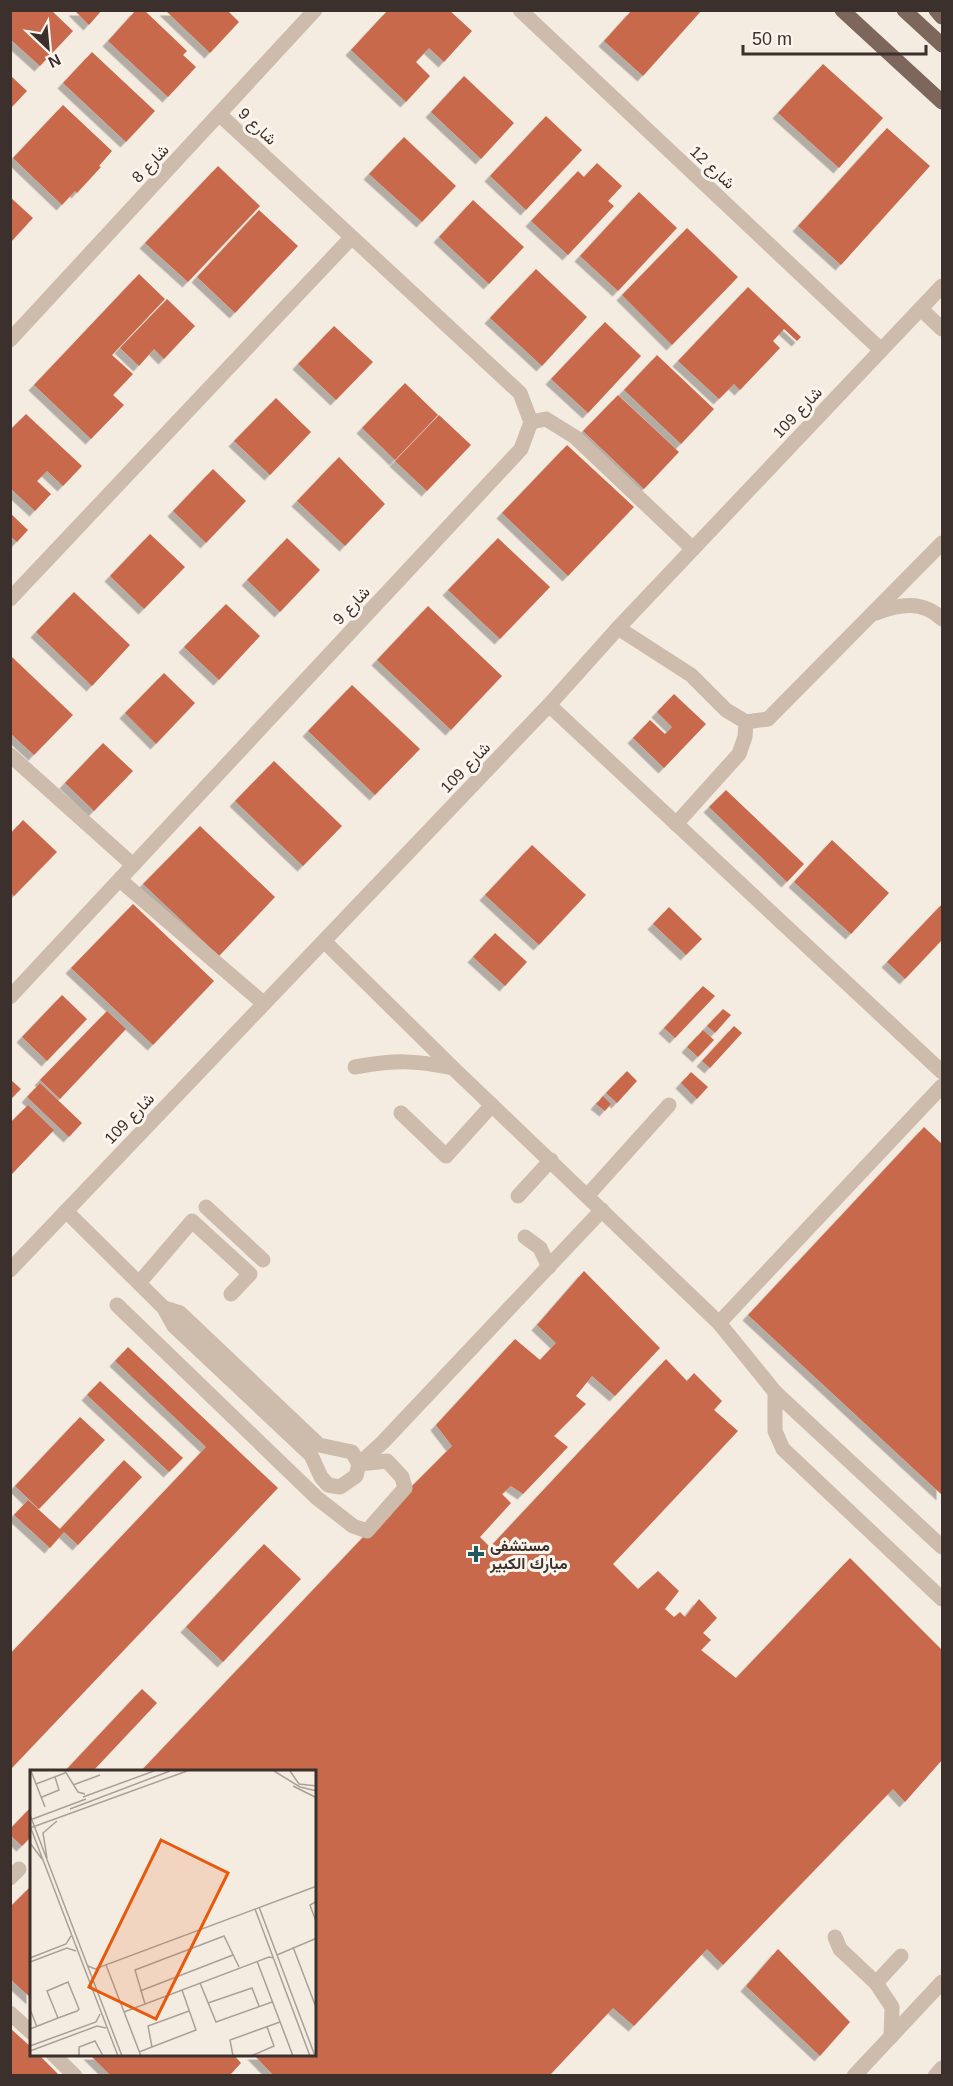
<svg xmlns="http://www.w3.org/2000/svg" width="953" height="2086" viewBox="0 0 953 2086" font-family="Helvetica,Vazirmatn,sans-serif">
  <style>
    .building { fill: #c8694b; filter: url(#shadow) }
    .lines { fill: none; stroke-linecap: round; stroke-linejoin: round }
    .minor { stroke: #cdbbac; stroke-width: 15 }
    .major { stroke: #7d675c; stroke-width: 15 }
    .poi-dot { fill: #1f5a5e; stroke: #fbf5ee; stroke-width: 2 }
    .labels { text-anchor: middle; stroke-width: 6; stroke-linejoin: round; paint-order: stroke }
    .street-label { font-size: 16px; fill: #3b302b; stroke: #fbf5ee }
    .poi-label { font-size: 16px; font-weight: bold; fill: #3b302b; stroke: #fbf5ee; text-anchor: start }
    .inset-road { fill: none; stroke: #aaa098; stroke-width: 1.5 }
    .view { fill: #e8590c; fill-opacity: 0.15; stroke: #e8590c; stroke-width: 3 }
    .inset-edge { fill: none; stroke: #3b302b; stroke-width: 3 }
  </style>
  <defs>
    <filter id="shadow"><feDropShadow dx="-5.5" dy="5.5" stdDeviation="0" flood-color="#0004"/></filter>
  </defs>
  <rect width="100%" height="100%" fill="#f4ebe1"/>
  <g class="building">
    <path d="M10,10H51L73,31L40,66L10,39Z"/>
    <path d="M74,10H102L89,25Z"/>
    <path d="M136,10H144L187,51L183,55L196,67L168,97L108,41Z"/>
    <path d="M165,10H227L239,22L210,53Z"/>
    <path d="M388,10H449L472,31L444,62L429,48L416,62L430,76L406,102L351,50Z"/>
    <path d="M632,10H702L643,76L604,41Z"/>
    <path d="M92,52L155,111L126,142L63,83Z"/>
    <path d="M823,64L883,118L839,168L778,113Z"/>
    <path d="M10,75L27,91L10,109Z"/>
    <path d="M464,76L514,123L481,159L431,112Z"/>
    <path d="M63,105L112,151L99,166L101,167L77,193L75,191L62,205L13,158Z"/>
    <path d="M546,116L582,150L526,210L490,176Z"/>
    <path d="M887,128L930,166L841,265L798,226Z"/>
    <path d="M404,137L456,186L422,222L369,174Z"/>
    <path d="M597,163L622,186L608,201L614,206L568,255L531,221L578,171L584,177Z"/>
    <path d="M218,166L260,206L188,282L145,243Z"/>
    <path d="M639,192L677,228L618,291L580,256Z"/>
    <path d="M10,197L33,218L10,243Z"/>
    <path d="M473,200L524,247L489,284L439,237Z"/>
    <path d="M259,210L298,246L235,313L197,277Z"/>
    <path d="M687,228L738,277L672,345L622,295Z"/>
    <path d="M536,269L587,317L542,366L490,318Z"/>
    <path d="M139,274L165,299L112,355L133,374L113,395L124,405L91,439L34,385Z"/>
    <path d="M748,287L801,337L797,341L784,329L773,341L780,348L740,390L734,384L719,399L678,361Z"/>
    <path d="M167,299L195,326L164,359L154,349L139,366L120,348Z"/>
    <path d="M605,322L641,356L588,413L551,379Z"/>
    <path d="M334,326L373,362L336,400L298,364Z"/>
    <path d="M657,355L714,409L681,444L624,390Z"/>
    <path d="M405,383L438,415L395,460L362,428Z"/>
    <path d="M618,395L679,452L644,489L583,431Z"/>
    <path d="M276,398L311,432L270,475L234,441Z"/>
    <path d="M26,414L82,466L63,486L47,471L37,481L51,494L35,511L10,488V430Z"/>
    <path d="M439,415L471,445L427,491L395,461Z"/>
    <path d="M567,445L634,507L568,576L502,513Z"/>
    <path d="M339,457L385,504L345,546L297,501Z"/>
    <path d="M213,469L246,501L206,543L173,511Z"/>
    <path d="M10,513L28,530L17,542L10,536Z"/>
    <path d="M150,534L185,567L144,609L110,576Z"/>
    <path d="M287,538L320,570L280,612L247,580Z"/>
    <path d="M498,538L550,587L500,639L448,590Z"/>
    <path d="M74,592L130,645L92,686L36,632Z"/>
    <path d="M226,604L260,636L219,680L184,647Z"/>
    <path d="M428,606L502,676L451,730L377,660Z"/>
    <path d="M12,657L73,715L34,755L10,733Z"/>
    <path d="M164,673L195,703L156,744L125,713Z"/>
    <path d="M352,685L420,749L375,795L308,731Z"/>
    <path d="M674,694L706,724L664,768L633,738L650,720L665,734L672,727L657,712Z"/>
    <path d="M103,743L133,771L94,811L65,783Z"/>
    <path d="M274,761L342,826L303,866L235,801Z"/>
    <path d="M726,790L804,864L787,882L709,807Z"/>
    <path d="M23,820L57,852L14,896L10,892V834Z"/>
    <path d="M200,826L275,897L219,956L143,884Z"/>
    <path d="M832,840L889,893L851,934L794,882Z"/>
    <path d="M532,845L586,895L539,945L485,895Z"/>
    <path d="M133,904L214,981L153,1045L71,968Z"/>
    <path d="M942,904V940L905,979L887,962Z"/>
    <path d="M669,907L702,939L686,955L653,924Z"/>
    <path d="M495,933L527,962L505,986L473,957Z"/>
    <path d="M703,986L715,996L675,1038L664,1028Z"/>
    <path d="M62,995L87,1019L47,1061L22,1037Z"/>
    <path d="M723,1009L731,1015L715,1033L707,1026Z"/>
    <path d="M107,1011L126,1029L60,1099L40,1080Z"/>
    <path d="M734,1026L742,1033L710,1068L702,1061Z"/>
    <path d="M703,1030L714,1040L698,1057L687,1047Z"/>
    <path d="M627,1071L637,1081L617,1103L606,1093Z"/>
    <path d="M691,1072L708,1087L697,1099L681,1083Z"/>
    <path d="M10,1079L21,1089L10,1100Z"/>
    <path d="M40,1083L82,1123L69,1137L27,1097Z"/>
    <path d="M603,1096L611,1104L605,1111L596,1104Z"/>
    <path d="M28,1105L54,1130L10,1176V1123Z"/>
    <path d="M924,1127L942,1144V1495L748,1315Z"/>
    <path d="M584,1271L660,1348L615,1396L592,1376L576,1396L586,1404L554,1436L568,1447L523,1494L511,1486L502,1494L511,1503L480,1537L490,1547L666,1359L687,1381L694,1373L722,1401L714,1410L738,1431L613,1564L638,1589L658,1571L679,1591L665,1609L674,1617L680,1612L685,1617L699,1599L717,1618L703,1633L711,1640L701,1650L736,1678L850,1558L942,1650V1760L905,1802L893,1789L723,1965L707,1949L634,2026L613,2008L549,2076H274L253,2054H315V1771H141L405,1493L452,1446L436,1425L515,1339L540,1360L556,1343L537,1325Z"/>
    <path d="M128,1347L278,1488L10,1770V1654L206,1447L115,1361Z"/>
    <path d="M100,1381L183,1458L169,1472L87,1395Z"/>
    <path d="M80,1417L105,1440L39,1509L15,1486Z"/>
    <path d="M124,1460L142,1477L78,1545L64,1532L50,1548L14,1515L28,1500L60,1529Z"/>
    <path d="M264,1544L301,1579L223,1662L186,1627Z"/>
    <path d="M142,1689L157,1703L93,1771H65Z"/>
    <path d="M32,1806V1836L22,1846L10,1835V1829Z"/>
    <path d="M32,1885V1999L10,1979V1907Z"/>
    <path d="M778,1949L850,2022L820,2056L746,1986Z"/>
    <path d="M10,2028L32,2048V2054H38L60,2076H10Z"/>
    <path d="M89,2054H233L241,2063L229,2076H111Z"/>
  </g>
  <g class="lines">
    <g class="minor">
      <path d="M520,10L881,350"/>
      <path d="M921,309L942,329"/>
      <path d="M10,340L315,10"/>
      <path d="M531,422L546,419L575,437L693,549"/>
      <path d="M10,599L351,238"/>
      <path d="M876,613C899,604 923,600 942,619"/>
      <path d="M618,628L691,675L726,710L746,722L768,719L942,543"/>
      <path d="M549,705L942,1072"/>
      <path d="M10,755L133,865"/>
      <path d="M676,824L739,754L745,737L746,722"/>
      <path d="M120,880L263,1003"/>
      <path d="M324,941L453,1068L719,1323L775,1392L942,1547"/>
      <path d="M10,997L521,449L531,422L520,393L219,114"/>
      <path d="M355,1067C395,1060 414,1060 453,1068"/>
      <path d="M401,1113L446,1156L492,1105"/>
      <path d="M518,1196L551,1160"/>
      <path d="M587,1196L669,1105"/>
      <path d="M206,1207L263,1260"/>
      <path d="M66,1211L164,1308L174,1326L311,1455L321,1477L328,1485L340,1487L356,1476L359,1464L383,1442L602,1210"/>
      <path d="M525,1237L540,1248L549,1267"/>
      <path d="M10,1270L549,705L618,628L942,286"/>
      <path d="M139,1283L192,1221L250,1274L231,1294"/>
      <path d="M117,1305L317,1498L353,1526L367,1531L405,1488L402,1477L387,1461L359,1464"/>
      <path d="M164,1308L180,1313L319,1445L352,1452L359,1464"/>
      <path d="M719,1323L942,1086"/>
      <path d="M775,1392V1431L783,1449L942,1599"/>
      <path d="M10,1878L19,1869"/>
      <path d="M835,1937L840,1949L876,1983"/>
      <path d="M10,2013L32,2033"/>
      <path d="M891,2037L892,2007L876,1983L901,1956"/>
      <path d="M53,2054L75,2076"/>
      <path d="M854,2076L942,1982"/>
      <path d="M935,2076L942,2068"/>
    </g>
    <g class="major">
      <path d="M842,10L942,102"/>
      <path d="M904,10L942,45"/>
      <path d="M936,10L942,17"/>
    </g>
  </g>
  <path class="poi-dot" d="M473 1545h6v6h6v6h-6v6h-6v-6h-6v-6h6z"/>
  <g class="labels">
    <g class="street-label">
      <text transform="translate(258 126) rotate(43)" y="6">شارع 9</text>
      <text transform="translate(150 163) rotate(-47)" y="6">شارع 8</text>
      <text transform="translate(713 167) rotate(43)" y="6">شارع 12</text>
      <text transform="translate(797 412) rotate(-47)" y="6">شارع 109</text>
      <text transform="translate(351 605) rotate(-47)" y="6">شارع 9</text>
      <text transform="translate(465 767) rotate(-46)" y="6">شارع 109</text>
      <text transform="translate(129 1118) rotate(-46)" y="6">شارع 109</text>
    </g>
    <g class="poi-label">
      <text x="490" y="1551">مستشفى<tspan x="490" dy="18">مبارك الكبير</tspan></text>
    </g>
  </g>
  <g transform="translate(30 1770)">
    <rect width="286" height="286" fill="#f4ebe1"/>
    <path class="inset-road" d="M1,1L15,37M35,1L48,22L55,24M244,1L270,17L287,21M260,1L269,14L287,16M6,14L35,3M43,15L70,5M263,16L287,28M12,27L29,20L25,7M53,27L124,1M40,39L140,1M0,45L92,286M0,50L56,29M0,56L88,286M0,58L157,1M0,73L12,89M17,88L13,63L27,51M287,131L280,135L287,154M229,137L285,286M225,139L280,286M263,177L287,240M247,185L287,168M0,188L36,174L41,166M227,191L263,286M0,192L37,178L46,181M76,195L111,286M58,196L65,199L287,116M170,213L186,252L242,232M110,221L203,185M178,233L222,218L229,236M115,234L105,200L194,166L209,197M0,239L7,257M94,242L239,187L244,188M0,259L28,248L47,241L49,239L38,212L17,221L28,248M0,276L66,252L70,244M122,277L118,256L159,241M0,281L67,256L76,258M109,282L166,260L152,220M49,286V277L65,271L73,286M203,286L200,270L250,252M221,286L244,276L237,257"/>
    <path class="view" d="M131,70L198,103L126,249L59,217Z"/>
    <rect width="286" height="286" class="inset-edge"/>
  </g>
  <rect width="953" height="2086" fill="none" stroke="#3b302b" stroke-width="24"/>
  <g transform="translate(48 48) rotate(154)" stroke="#fbf5ee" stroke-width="4.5" paint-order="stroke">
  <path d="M0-4.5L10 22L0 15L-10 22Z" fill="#3b302b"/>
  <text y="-9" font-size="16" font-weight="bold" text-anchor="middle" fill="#3b302b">N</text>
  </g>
  <path d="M743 45v9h183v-9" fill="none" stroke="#3b302b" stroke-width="3"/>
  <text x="752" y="45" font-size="18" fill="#3b302b" stroke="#fbf5ee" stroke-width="4.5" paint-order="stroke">50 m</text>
</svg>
